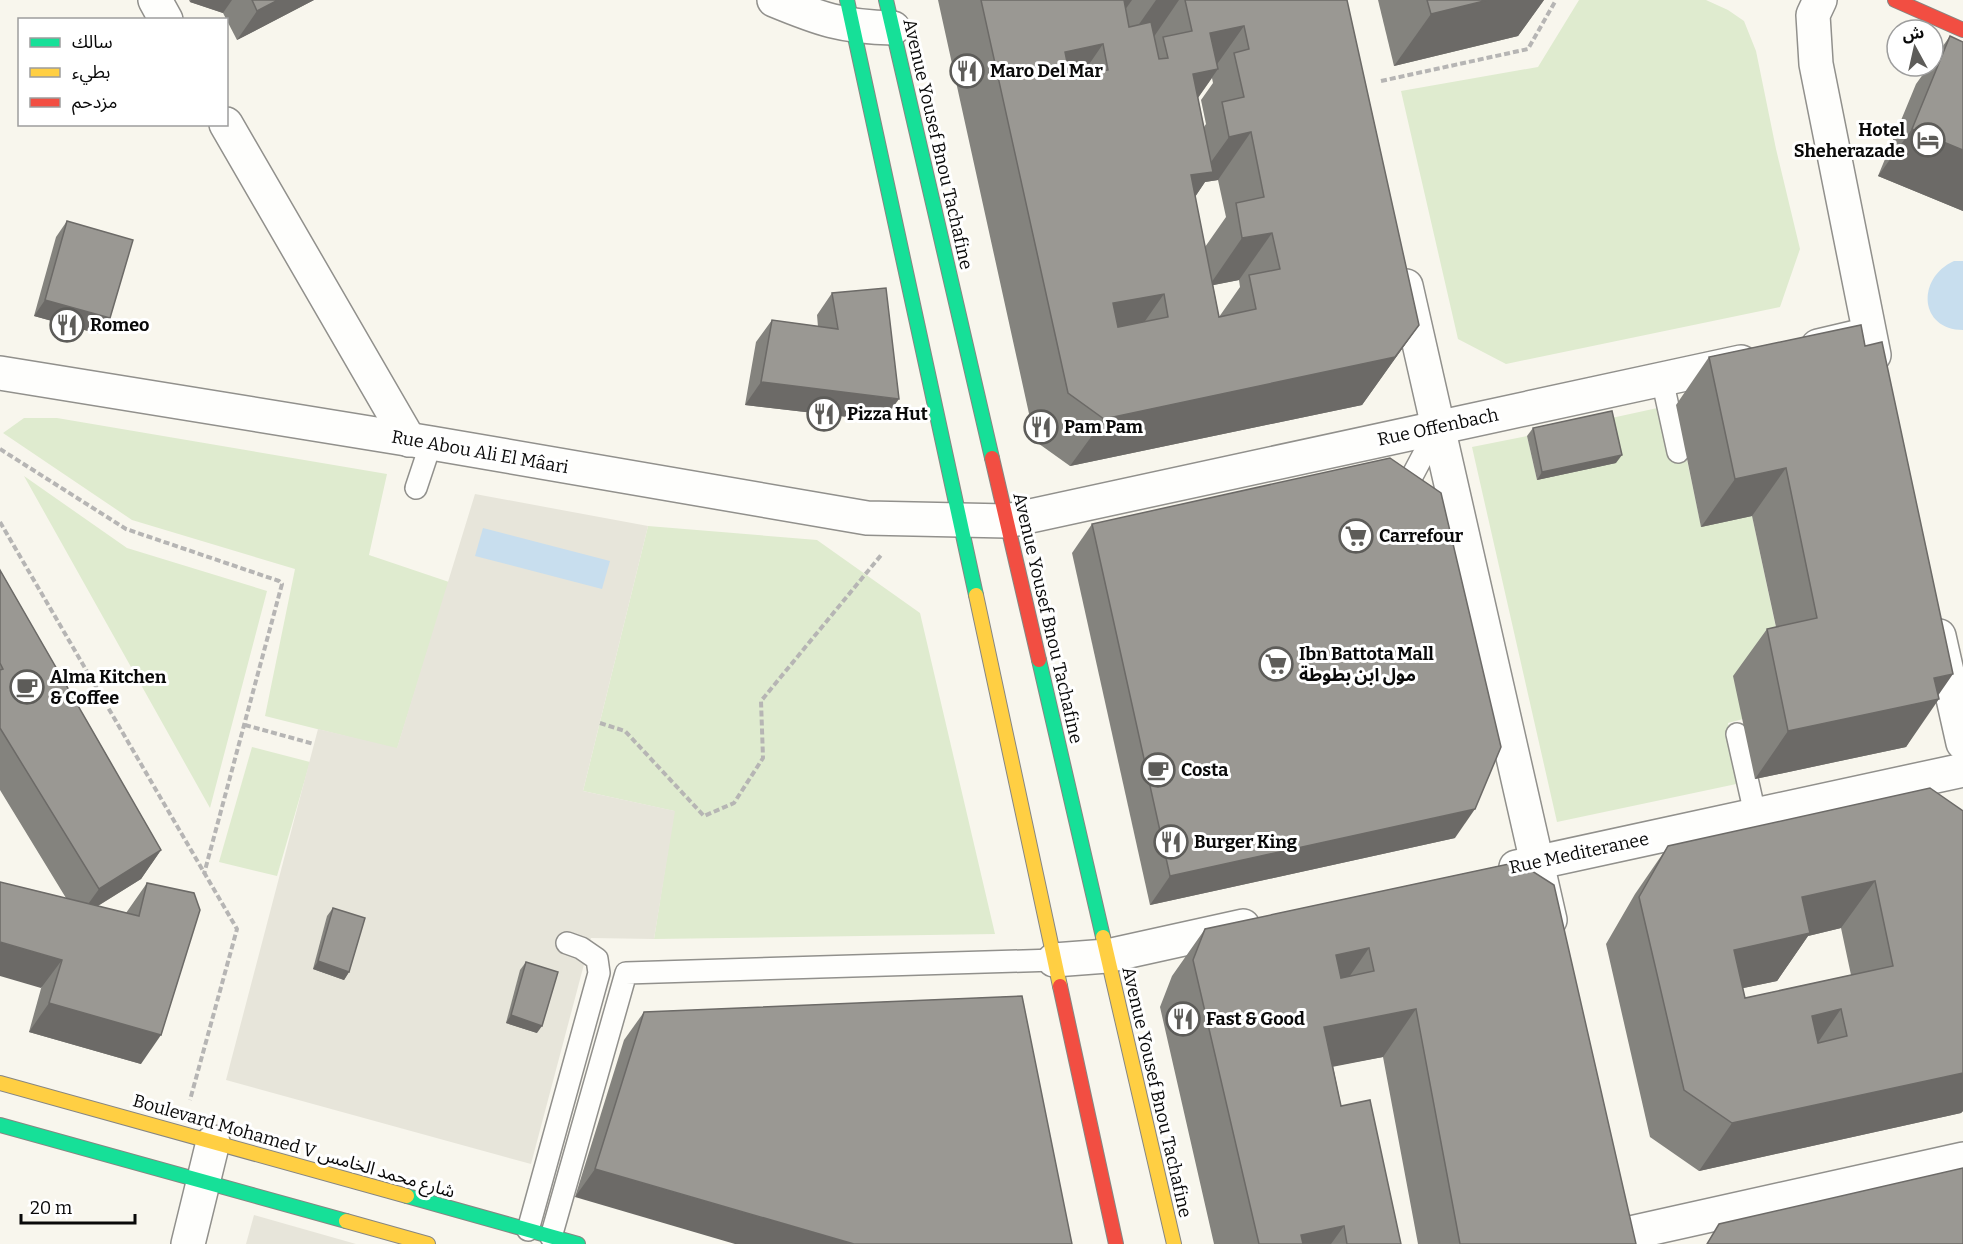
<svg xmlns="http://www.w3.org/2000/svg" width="1963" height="1244" viewBox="0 0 1963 1244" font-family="Bitter,'Noto Sans Arabic',serif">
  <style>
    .green { fill: #dfebcf }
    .plaza { fill: #e7e5da }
    .water { fill: #c8deee }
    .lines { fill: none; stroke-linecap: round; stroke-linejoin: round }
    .lane-casing { stroke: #91908c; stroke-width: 24 }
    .street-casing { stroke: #91908c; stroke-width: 36 }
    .fast-casing { stroke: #878682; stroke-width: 16 }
    .slow-casing { stroke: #878682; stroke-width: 16 }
    .jam-casing { stroke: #878682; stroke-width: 16 }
    .path { stroke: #b6b5b4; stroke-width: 4; stroke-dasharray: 6 3; stroke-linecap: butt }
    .lane { stroke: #fefefc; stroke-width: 21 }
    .street { stroke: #fefefc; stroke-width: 33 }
    .fast { stroke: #16e098; stroke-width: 14 }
    .slow { stroke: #ffcf43; stroke-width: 14 }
    .jam { stroke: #f24e42; stroke-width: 14 }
    .wall { fill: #84837e; fill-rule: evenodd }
    .shaded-wall { fill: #6c6a67 }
    .building { fill: #9a9893; stroke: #6c6a67; stroke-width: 1.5; fill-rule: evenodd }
    .labels { text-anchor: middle; stroke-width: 6; stroke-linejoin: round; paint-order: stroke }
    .poi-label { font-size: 18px; font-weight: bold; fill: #090909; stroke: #fff; text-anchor: start }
    .street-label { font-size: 18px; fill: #090909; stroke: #fff }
  </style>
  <rect width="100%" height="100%" fill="#f8f6ed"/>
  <g class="green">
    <path d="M1579,0H1706L1728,10L1744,21L1756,51L1776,149L1800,249L1780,307L1506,364L1458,339L1401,91L1538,67Z"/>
    <path d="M1662,407L1674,463L1687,460L1701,526L1752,516L1784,665L1743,719L1728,723L1741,783L1557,822L1472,447L1527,436L1537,480L1607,419Z"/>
    <path d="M24,418H57L387,474L369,555L449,582L397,749L265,716L295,569L132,520L3,433Z"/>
    <path d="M24,476L127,548L267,591L210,808Z"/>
    <path d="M648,526L817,540L920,613L995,934L654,939L674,811L583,791Z"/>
    <path d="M252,747L310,762L277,876L219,862Z"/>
  </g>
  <g class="plaza">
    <path d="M475,494L648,526L583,791L675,811L654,939L591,938L531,1164L226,1080L318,729L397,748Z"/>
    <path d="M254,1215L356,1244H246Z"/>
  </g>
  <g class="water">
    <path d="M1954,261H1963V330C1919,330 1916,278 1954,261Z"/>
    <path d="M483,528L610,561L602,589L475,556Z"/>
  </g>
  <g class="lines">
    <defs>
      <g id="lane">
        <path d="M1662,379L1678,452"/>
        <path d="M416,488L431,443"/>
        <path d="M1400,499L1438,427"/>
        <path d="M1737,734L1755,814"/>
        <path d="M528,1230L599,973L597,959L581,948L567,943"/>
        <path d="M551,1237L626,973L1054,960"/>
      </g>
      <g id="street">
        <path d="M155,0L166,20"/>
        <path d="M774,0C820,19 842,27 893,28"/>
        <path d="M1820,0L1813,15L1816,64L1874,355"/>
        <path d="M226,124L409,440"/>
        <path d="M1406,286L1550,920"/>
        <path d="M1818,346L1869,334"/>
        <path d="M0,373L431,443L867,518L1007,521L1741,362"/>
        <path d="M1939,636L1963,743"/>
        <path d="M1516,867L1963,770"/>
        <path d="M1054,960L1107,956L1243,926"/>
        <path d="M1621,1235L1963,1159"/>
        <path d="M188,1244L213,1142"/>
      </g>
      <g id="fast">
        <path d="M847,0L976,595"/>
        <path d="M886,0L992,458"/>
        <path d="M1039,660L1103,937"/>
        <path d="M0,1125L346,1221"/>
        <path d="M407,1196L578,1244"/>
      </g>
      <g id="slow">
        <path d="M976,595L1060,986"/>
        <path d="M1103,937L1174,1244"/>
        <path d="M0,1083L407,1196"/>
        <path d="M346,1221L428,1244"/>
      </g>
      <g id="jam">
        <path d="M1895,0L1963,30"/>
        <path d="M992,458L1039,660"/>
        <path d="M1060,986L1116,1244"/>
      </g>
    </defs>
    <use href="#lane" class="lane-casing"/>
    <use href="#street" class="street-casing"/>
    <use href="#fast" class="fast-casing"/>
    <use href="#slow" class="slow-casing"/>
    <use href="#jam" class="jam-casing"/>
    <g class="path">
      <path d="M1381,81L1528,49L1556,0"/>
      <path d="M0,449L126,529L279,581L282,584L204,874"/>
      <path d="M0,522L237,929L190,1100"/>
      <path d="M600,723L625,731L704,816L734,803L763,758L761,701L882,554"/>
      <path d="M245,725L314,744"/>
    </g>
    <use href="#lane" class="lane"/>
    <use href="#street" class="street"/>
    <use href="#fast" class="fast"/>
    <use href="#slow" class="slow"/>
    <use href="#jam" class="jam"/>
  </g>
  <g class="wall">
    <path d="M189,0H314L237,40L223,13L190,2Z"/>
    <path d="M938,0H1347L1419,325L1362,405L1070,466L1035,441ZM1212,78L1213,83L1201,100L1206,124L1204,127L1198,98ZM1218,180L1226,217L1205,247L1195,197L1205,182ZM1239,280L1240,287L1219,317L1213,285Z"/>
    <path d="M1378,0H1544L1518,36L1394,66Z"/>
    <path d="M1950,36L1963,211L1878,176L1916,84L1929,66H1933V60Z"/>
    <path d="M67,221L99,334L34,316L56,237Z"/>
    <path d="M832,293L883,421L745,405L756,342L772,320L818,327L817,315Z"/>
    <path d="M1861,325L1938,696L1906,747L1755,779L1733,676L1767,629L1776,627L1752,516L1701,527L1676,405L1709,357Z"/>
    <path d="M1533,428L1616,463L1537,480L1527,436Z"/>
    <path d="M1092,524L1455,838L1150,905L1072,553Z"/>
    <path d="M0,570L161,850L141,879L98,906L126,913L147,883L141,1064L29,1032L66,898L0,790Z"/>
    <path d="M1963,811V1111L1961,1113L1699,1171L1650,1137L1606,944L1635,894L1668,846ZM1841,928L1851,975L1745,998L1743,988L1777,981L1808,936Z"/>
    <path d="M1518,862L1636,1244H1418L1383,1057L1333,1066L1341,1106L1401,1244H1214L1160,1007L1172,976L1205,929Z"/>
    <path d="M333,908L349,972L344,980L313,969L327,916Z"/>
    <path d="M526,962L537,1033L506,1023L520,970Z"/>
    <path d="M1022,996L575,1197L624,1040L644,1012Z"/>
  </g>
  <g class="shaded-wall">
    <path d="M191,0H232L223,13L190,2Z"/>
    <path d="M278,0H314L237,40L257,11Z"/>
    <path d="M1114,0H1132L1110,31Z"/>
    <path d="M1156,0H1179L1151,41L1123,47Z"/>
    <path d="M1488,0H1544L1518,36L1394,66L1431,14Z"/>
    <path d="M1244,26L1213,70L1218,69L1185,116L1159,122L1210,33Z"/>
    <path d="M1103,44L1070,92L1065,52Z"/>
    <path d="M1912,129L1963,150V211L1878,176Z"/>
    <path d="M1251,132L1218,180L1205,182L1180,219L1191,175L1203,173L1229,137Z"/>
    <path d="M1272,233L1239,280L1209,286L1242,238Z"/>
    <path d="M1164,294L1131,341L1080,350L1113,303Z"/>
    <path d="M45,300L110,318L99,334L34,316Z"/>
    <path d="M1419,325L1362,405L1070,466L1104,419Z"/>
    <path d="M761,382L899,399L883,421L745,405Z"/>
    <path d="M1622,455L1616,463L1537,480L1542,472Z"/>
    <path d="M1786,468L1752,516L1701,527L1735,479Z"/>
    <path d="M1953,674L1935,700L1939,699L1906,747L1755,779L1788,731L1934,678Z"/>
    <path d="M1475,809L1455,838L1150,905L1170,876Z"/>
    <path d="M161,850L141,879L78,918L99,889Z"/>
    <path d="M1875,881L1841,928L1808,936L1777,981L1701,997L1734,950L1802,897Z"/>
    <path d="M0,942L62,960L41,988L0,976Z"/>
    <path d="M1369,948L1336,996V955Z"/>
    <path d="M318,961L349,972L344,980L313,969Z"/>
    <path d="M49,1003L161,1035L141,1064L29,1032Z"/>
    <path d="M1416,1009L1383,1057L1291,1075L1324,1027Z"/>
    <path d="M1841,1009L1808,1057L1812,1016Z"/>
    <path d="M511,1015L542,1026L537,1033L506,1023Z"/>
    <path d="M1963,1073V1111L1961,1113L1699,1171L1732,1123Z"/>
    <path d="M595,1169L854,1244H735L575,1197Z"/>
    <path d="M1344,1226L1331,1244H1295L1301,1235Z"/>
  </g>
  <g class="building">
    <path d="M252,0H278L257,11Z"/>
    <path d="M981,0H1124L1129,27L1151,22L1159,59L1168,58L1163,37L1192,31L1185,0H1347L1419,325L1395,357L1104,419L1068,393ZM1244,26L1249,49L1234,53L1244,97L1222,102L1229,137L1251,132L1264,197L1236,203L1242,238L1272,233L1280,269L1249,275L1256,309L1219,317L1191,175L1213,172L1193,74L1218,69L1210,33ZM1103,44L1108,70L1070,77L1065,52ZM1164,294L1168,317L1118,327L1113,303Z"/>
    <path d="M1427,0H1488L1431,14Z"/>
    <path d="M1950,36L1963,42V150L1912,129Z"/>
    <path d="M67,221L133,240L110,318L45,300Z"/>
    <path d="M886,288L899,399L761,382L772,320L838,329L832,293Z"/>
    <path d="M1861,325L1865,346L1882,342L1953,674L1934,678L1939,699L1788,731L1767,629L1817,618L1786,468L1735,479L1709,357Z"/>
    <path d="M1612,411L1622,455L1542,472L1533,428Z"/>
    <path d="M1390,458L1441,493L1501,747L1475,809L1170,876L1092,524Z"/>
    <path d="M0,570L161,850L99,889L0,728V670L3,669L0,663Z"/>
    <path d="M1930,788L1963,811V1073L1732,1123L1684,1090L1639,897L1668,846ZM1875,881L1893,966L1745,998L1734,950L1810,933L1802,897ZM1841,1009L1847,1036L1818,1043L1812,1016Z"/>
    <path d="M1518,862L1554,885L1636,1244H1460L1416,1009L1324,1027L1341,1106L1370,1100L1401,1244H1347L1344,1226L1301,1235L1303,1244H1259L1193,960L1205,929ZM1369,948L1374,971L1341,978L1336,955Z"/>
    <path d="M0,882L139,916L147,883L194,893L200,910L161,1035L49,1003L62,960L0,942Z"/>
    <path d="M333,908L365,918L349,972L318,961Z"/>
    <path d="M526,962L558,972L542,1026L511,1015Z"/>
    <path d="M1022,996L1072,1244H854L595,1169L644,1012Z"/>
    <path d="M1963,1168V1244H1707L1719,1224Z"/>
  </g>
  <defs>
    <symbol id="restaurant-ring" viewBox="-11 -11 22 22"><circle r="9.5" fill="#fff" stroke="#5d5c59" stroke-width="1.5"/><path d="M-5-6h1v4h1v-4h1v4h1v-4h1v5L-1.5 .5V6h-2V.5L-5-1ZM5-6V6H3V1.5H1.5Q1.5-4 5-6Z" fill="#5d5c59"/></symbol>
    <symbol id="hotel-ring" viewBox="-11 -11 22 22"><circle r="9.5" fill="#fff" stroke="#5d5c59" stroke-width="1.5"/><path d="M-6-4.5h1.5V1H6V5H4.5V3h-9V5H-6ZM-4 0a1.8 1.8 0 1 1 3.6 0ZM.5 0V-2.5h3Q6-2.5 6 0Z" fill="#5d5c59"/></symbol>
    <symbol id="supermarket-ring" viewBox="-11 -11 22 22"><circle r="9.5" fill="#fff" stroke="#5d5c59" stroke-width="1.5"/><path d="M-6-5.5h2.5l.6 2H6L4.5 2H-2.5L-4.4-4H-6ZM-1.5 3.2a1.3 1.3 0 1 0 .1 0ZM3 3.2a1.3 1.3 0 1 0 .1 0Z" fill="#5d5c59"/></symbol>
    <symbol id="cafe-ring" viewBox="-11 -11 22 22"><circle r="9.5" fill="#fff" stroke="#5d5c59" stroke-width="1.5"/><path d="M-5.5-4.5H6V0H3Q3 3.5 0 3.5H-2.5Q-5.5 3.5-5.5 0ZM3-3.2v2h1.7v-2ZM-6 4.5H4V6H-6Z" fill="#5d5c59"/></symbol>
  </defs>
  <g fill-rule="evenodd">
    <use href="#restaurant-ring" x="948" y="52" width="38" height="38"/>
    <use href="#hotel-ring" x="1909" y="121" width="38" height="38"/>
    <use href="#restaurant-ring" x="48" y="306" width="38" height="38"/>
    <use href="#restaurant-ring" x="805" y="395" width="38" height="38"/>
    <use href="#restaurant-ring" x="1022" y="408" width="38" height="38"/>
    <use href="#supermarket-ring" x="1337" y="517" width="38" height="38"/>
    <use href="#supermarket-ring" x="1257" y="645" width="38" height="38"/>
    <use href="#cafe-ring" x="8" y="668" width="38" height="38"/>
    <use href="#cafe-ring" x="1139" y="751" width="38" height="38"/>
    <use href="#restaurant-ring" x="1152" y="823" width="38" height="38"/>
    <use href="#restaurant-ring" x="1164" y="1000" width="38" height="38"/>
  </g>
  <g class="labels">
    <g class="poi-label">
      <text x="990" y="77">Maro Del Mar</text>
      <text x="1905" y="136" text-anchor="end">Hotel<tspan x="1905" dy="21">Sheherazade</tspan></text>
      <text x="90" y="331">Romeo</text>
      <text x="847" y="420">Pizza Hut</text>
      <text x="1064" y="433">Pam Pam</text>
      <text x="1379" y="542">Carrefour</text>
      <text x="1299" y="660">Ibn Battota Mall<tspan x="1299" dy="21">مول ابن بطوطة</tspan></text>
      <text x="50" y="683">Alma Kitchen<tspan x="50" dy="21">&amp; Coffee</tspan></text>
      <text x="1181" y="776">Costa</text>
      <text x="1194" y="848">Burger King</text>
      <text x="1206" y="1025">Fast &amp; Good</text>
    </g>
    <g class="street-label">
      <text transform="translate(938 144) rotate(77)" y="6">Avenue Yousef Bnou Tachafine</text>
      <text transform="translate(1438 427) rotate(-12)" y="6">Rue Offenbach</text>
      <text transform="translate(480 452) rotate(10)" y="6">Rue Abou Ali El Mâari</text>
      <text transform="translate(1048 618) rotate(77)" y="6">Avenue Yousef Bnou Tachafine</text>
      <text transform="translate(1579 853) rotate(-12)" y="6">Rue Mediteranee</text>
      <text transform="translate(1157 1092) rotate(77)" y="6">Avenue Yousef Bnou Tachafine</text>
      <text transform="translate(294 1146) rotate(16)" y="6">Boulevard Mohamed V شارع محمد الخامس</text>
    </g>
  </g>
  <rect x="18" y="18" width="210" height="108" fill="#ffffff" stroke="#9d9d9d" stroke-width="1.5"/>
  <rect x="30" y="38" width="30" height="9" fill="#16e098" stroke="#9d9d9d" stroke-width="1.5"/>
  <text x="72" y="48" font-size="18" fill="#090909">سالك</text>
  <rect x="30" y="68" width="30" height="9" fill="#ffcf43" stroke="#9d9d9d" stroke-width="1.5"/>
  <text x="72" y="78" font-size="18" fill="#090909">بطيء</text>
  <rect x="30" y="98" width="30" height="9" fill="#f24e42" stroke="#9d9d9d" stroke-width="1.5"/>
  <text x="72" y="108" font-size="18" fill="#090909">مزدحم</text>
  <g transform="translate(1915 48) rotate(352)"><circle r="28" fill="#ffffff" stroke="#9d9d9d" stroke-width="1.5"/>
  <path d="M0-4.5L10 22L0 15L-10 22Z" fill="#5d5c59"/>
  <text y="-9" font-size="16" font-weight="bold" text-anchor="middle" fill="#090909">ش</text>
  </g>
  <path d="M21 1214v9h114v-9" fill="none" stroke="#090909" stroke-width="3"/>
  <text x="30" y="1214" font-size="18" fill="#090909" stroke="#ffffff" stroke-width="4.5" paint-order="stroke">20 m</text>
</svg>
